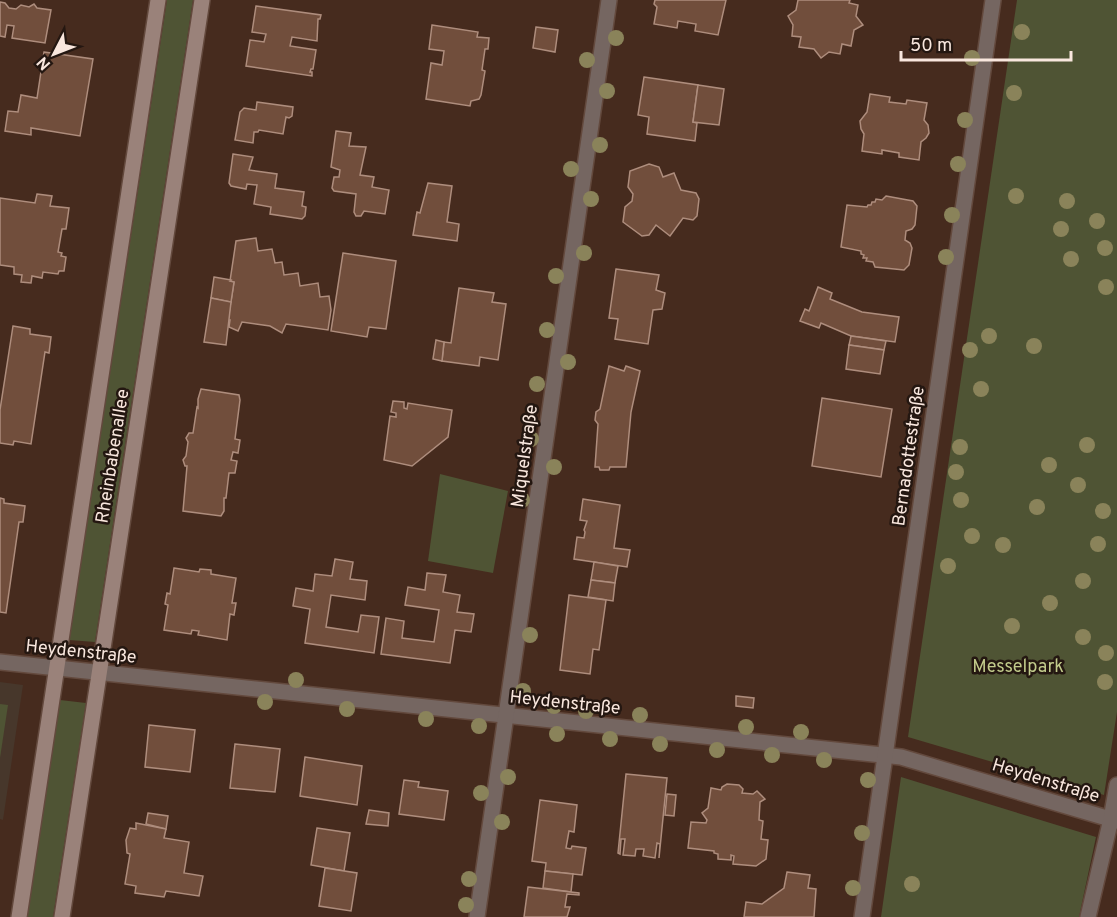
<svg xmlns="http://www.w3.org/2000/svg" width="1117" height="917" viewBox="0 0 1117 917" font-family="Overpass,sans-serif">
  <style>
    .education { fill: #47372b }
    .green { fill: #4f5434 }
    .building { fill: #714e3c; stroke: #ae8d7d; stroke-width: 1.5 }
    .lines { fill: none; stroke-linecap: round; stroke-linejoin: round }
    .street-casing { stroke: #63493d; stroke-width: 18 }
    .secondary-casing { stroke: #63493d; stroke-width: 18 }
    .street { stroke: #756661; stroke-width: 15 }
    .secondary { stroke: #9a827a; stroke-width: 15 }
    .tree { fill: #8a835a }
    .labels { text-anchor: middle; stroke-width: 5; stroke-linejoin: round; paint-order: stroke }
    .street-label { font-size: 18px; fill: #f9e7de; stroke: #241711 }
    .park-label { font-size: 18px; fill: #c2cb8b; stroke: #241711 }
  </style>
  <rect width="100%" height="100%" fill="#462b1e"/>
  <path class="education" d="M0,682L23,685L3,820L0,819Z"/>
  <g class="green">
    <path d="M167,0H193L95,642L69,640Z"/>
    <path d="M1017,0H1117V712L1104,795L908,737Z"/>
    <path d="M440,474L508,491L493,573L428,561Z"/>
    <path d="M60,700L86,703L53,917H27Z"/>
    <path d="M0,704L8,705L0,758Z"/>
    <path d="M901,777L1096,837L1079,917H881Z"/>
  </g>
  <g class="building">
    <path d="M655,0H726L718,35L695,31L696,24L678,21L677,28L654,24L657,7L654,4Z"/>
    <path d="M798,0H850L849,3L858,5L856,16L863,25L854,30L851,46L842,44L840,54L829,52L821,58L814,49L799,47L801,37L792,36L793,25L788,16L796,10Z"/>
    <path d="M0,2L5,3L9,8L16,9L21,5L29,7L34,4L37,8L51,10L45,43L12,38L14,26L7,25L5,37L0,36Z"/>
    <path d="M256,6L321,15L320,19H318L317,41L292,37L290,46L316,50L313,69H311L310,72H312V76L246,66L250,40L264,42L266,34L252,32Z"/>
    <path d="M432,25L478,32L477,37L489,38L488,49H485L482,70L485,71L481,95L479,99L471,101L470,106L426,99L431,63L442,65L444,51L429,49Z"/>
    <path d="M536,27L558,30L555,52L533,48Z"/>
    <path d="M44,52L93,59L80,136L31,128V135L5,131L8,111L18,112L21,95L37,98Z"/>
    <path d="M644,77L698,85L693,122L697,123L695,141L647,134L649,117L638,115Z"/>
    <path d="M698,85L724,89L719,125L693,122Z"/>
    <path d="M870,94L890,97L889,102L906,104L907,100L927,103L924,120L928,125L929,133L926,138L921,142L919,160L899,157V153L882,150V154L862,151L864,134L861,129L860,121L867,112Z"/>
    <path d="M257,102L293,107L292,116L289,118L286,117L283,134L259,130L258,132H254L253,143L235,140L240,112L244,108L256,110Z"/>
    <path d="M336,131L351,133L349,146L366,147L360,175L374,177L372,187L389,190L385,214L364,211L361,216H356L354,212L356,194L334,191L332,188L334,177H339L340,170L331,167Z"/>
    <path d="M233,154L253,157L249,170L277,174L275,188L304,192L302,206L306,207L305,216L302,219L270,214L271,207L254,204L257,185L247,184L246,189L231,186L229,183Z"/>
    <path d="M649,164L659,167L663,177L674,173L681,190L696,193L699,199L697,216L693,220L683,218L670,236L656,225L649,235L642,236L623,222L625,207L632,201L633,194L628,187L630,171Z"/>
    <path d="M428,183L452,186L447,222L459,224L457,241L413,235L417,212L420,213Z"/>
    <path d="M37,194L52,196L50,206L69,208L66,229H62L58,252L62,253L61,256L66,257L64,271H59L58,274L43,272L42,278L32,276L31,283L21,282L22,275L14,274V267L0,265V198L35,203Z"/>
    <path d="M886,196L913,201L917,206L915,225L912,229L906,231L905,240L910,243L912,248L909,265L904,270L875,267L873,262L866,261L867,258H863L864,255L861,254V251L841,247L847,205L867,207L868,205H871L872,202H875L876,199L882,200Z"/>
    <path d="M256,238L258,251L272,249L275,263L282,262L284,275L298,273L300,286L318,283L320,297L329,296L331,310L328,330L286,324L282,333L270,326L242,322L238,331L229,327L230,320H228L234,282L230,281L236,241Z"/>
    <path d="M343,253L396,261L386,329L369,327L367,337L331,331Z"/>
    <path d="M616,269L659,275L656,290L665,293L662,309L653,310L648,344L615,339L618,319L609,318Z"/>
    <path d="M214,277L231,280L230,281L234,282L231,302L211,298Z"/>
    <path d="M818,287L832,293L830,299L862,312L899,317L895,342L851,336L821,323L819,328L800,321L805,309L809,311Z"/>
    <path d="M459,288L494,293L492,302L506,304L498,360L480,357L479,366L442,361L444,342L451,343Z"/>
    <path d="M211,298L231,302L226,345L204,342Z"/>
    <path d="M13,326L30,329V334L51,337L49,353L45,352L31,444L14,441L13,445L0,443V410Z"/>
    <path d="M851,336L886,341L884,350L849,345Z"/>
    <path d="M436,340L444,342L442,361L433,359Z"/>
    <path d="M849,345L884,350L880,374L846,369Z"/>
    <path d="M609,366L624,371L626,366L640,371L631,412L626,467H610L609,470H600L599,467H595L598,424L595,420L596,412L600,409Z"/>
    <path d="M201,389L239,395L240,400L235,439L240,440L238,453L233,452L231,460L237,461L235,473H229L226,498H224V511L221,516L183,511L187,466H185L183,460L186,456L188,442L186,438L189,433H193L197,407L198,408V399Z"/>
    <path d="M822,398L892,409L881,477L812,466Z"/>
    <path d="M393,401L404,402V408L407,409L408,403L452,410L448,437L412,466L384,460L390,416L396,417V413L391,412Z"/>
    <path d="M0,498L4,499V503L25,506L23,522H19L6,613L0,612Z"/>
    <path d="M583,499L620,505L614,548L630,550L627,567L574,559L577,537L584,538L585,532L584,530L587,521L580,520Z"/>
    <path d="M335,559L353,562L350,579L367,581L365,600L331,595L326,627L358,632L361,615L379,617L374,653L305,643L310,609L293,606L296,588L313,591L315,574L332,576Z"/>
    <path d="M594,562L618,566L615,583L591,580Z"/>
    <path d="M174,568L199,572L200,569L211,570V574L236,578L232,603H236L234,615L230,614L227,640L198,635L199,631L192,630L191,634L164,630L168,605L165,604L167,593L170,594Z"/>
    <path d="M427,573L446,575L443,592L460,595L457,612L474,614L471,632L455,630L450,663L381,654L386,618L404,621L402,638L434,642L439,610L405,605L408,587L425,590Z"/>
    <path d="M591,580L615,583L613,601L588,597Z"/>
    <path d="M569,595L606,600L599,650L593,649L590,674L560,670Z"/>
    <path d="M736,696L754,698L753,708L736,706Z"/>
    <path d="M149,725L195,730L190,772L145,767Z"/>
    <path d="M235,744L280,749L275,792L230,788Z"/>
    <path d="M305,757L362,766L357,805L300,796Z"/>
    <path d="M626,774L667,778L659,858L660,844L657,843L655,858L643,856L644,849H636L635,856L623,855L625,839H621L620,854L618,853Z"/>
    <path d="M404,780L419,782L418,787L448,791L444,820L399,814Z"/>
    <path d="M727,784L739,785L743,789L742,793L753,794L757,791L765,799L760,802L759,820L763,821L761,839L768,840L766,859L756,866L733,864L734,856L731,855V860L718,859V854L714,853V851L688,848L691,822L706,823L707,820L702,813L708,808L711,788L721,790L722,787Z"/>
    <path d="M667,794L676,795L674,816L665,815Z"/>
    <path d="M540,800L577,805L574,832L569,831L566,848L571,849L572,846L586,848L582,875L545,871L546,863L532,861Z"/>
    <path d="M369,810L389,813L388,826L366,824Z"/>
    <path d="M148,813L168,816L166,829L146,824Z"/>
    <path d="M136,823L166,829L164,838L189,842L184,873L203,876L199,896L166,891L164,897L135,893L136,886L125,884L130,854L127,853L126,840L130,828L136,829Z"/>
    <path d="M317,828L350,833L344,871L311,865Z"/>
    <path d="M325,868L357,873L351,911L319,906Z"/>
    <path d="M545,871L573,874L571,892L543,888Z"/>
    <path d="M787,872L810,875L808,888L816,889L814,917H744L746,902L762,904L784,888Z"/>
    <path d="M528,887L579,893V895L567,894L565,907H570L567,917H524Z"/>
  </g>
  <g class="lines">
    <defs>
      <g id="street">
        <path d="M0,662L901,757L1117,821"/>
        <path d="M477,917L609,0"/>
        <path d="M862,917L993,0"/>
        <path d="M1088,917L1111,819L1117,785"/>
      </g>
      <g id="secondary">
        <path d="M19,917L158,0"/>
        <path d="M62,917L202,0"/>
      </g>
    </defs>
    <use href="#street" class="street-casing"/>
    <use href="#secondary" class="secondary-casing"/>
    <use href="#street" class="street"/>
    <use href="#secondary" class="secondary"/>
  </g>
  <g class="tree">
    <circle cx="1022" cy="32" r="8"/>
    <circle cx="616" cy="38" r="8"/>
    <circle cx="972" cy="58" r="8"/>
    <circle cx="587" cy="60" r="8"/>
    <circle cx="607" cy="91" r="8"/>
    <circle cx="1014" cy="93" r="8"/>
    <circle cx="965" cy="120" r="8"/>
    <circle cx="600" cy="145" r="8"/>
    <circle cx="958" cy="164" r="8"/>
    <circle cx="571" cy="169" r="8"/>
    <circle cx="1016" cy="196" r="8"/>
    <circle cx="591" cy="199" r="8"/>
    <circle cx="1067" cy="201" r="8"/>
    <circle cx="952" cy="215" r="8"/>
    <circle cx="1097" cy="221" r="8"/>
    <circle cx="1061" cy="229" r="8"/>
    <circle cx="1105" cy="248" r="8"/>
    <circle cx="584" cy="253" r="8"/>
    <circle cx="946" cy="257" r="8"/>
    <circle cx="1071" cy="259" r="8"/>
    <circle cx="556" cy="276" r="8"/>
    <circle cx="1106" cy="287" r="8"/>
    <circle cx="547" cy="330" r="8"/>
    <circle cx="989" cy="336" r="8"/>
    <circle cx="1034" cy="346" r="8"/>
    <circle cx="970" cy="350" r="8"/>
    <circle cx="568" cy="362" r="8"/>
    <circle cx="537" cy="384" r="8"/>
    <circle cx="981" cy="389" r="8"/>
    <circle cx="531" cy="439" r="8"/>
    <circle cx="1087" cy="445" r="8"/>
    <circle cx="960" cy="447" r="8"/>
    <circle cx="1049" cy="465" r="8"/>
    <circle cx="554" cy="467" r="8"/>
    <circle cx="956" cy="472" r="8"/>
    <circle cx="1078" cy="485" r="8"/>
    <circle cx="522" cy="500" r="8"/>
    <circle cx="961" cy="500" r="8"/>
    <circle cx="1037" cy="507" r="8"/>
    <circle cx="1103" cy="511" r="8"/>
    <circle cx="972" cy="536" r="8"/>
    <circle cx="1098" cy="544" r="8"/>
    <circle cx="1003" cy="545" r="8"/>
    <circle cx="948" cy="566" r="8"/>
    <circle cx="1083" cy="581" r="8"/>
    <circle cx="1050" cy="603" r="8"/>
    <circle cx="1012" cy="626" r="8"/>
    <circle cx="530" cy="635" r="8"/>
    <circle cx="1083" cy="637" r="8"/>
    <circle cx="1106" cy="653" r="8"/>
    <circle cx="296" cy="680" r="8"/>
    <circle cx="1105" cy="682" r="8"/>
    <circle cx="523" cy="691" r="8"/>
    <circle cx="265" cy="702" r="8"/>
    <circle cx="554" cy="706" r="8"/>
    <circle cx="347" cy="709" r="8"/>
    <circle cx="586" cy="711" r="8"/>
    <circle cx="640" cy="715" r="8"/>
    <circle cx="426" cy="719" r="8"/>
    <circle cx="479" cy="726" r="8"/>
    <circle cx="746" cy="727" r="8"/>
    <circle cx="801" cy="732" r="8"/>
    <circle cx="557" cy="734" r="8"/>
    <circle cx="610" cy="739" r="8"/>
    <circle cx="660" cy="744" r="8"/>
    <circle cx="717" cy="750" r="8"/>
    <circle cx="772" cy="755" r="8"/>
    <circle cx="824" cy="760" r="8"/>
    <circle cx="508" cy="777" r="8"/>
    <circle cx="868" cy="780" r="8"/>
    <circle cx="481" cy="793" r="8"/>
    <circle cx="502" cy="822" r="8"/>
    <circle cx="862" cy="833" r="8"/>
    <circle cx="469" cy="879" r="8"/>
    <circle cx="912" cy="884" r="8"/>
    <circle cx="853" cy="888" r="8"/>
    <circle cx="466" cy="905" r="8"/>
  </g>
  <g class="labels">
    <g class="street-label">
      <text transform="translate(112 456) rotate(-81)" y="6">Rheinbabenallee</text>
      <text transform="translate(524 456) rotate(-82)" y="6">Miquelstraße</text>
      <text transform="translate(908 456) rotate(-82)" y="6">Bernadottestraße</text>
      <text transform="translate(81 651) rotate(6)" y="6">Heydenstraße</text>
      <text transform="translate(565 702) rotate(6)" y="6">Heydenstraße</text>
      <text transform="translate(1046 780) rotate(17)" y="6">Heydenstraße</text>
    </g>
    <g class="park-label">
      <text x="1018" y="672">Messelpark</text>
    </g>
  </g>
  <g transform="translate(54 54) rotate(228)" stroke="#241711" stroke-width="4.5" paint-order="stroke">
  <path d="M0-4.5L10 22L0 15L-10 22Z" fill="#f9e7de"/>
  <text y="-9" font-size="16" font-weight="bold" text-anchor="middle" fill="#f9e7de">N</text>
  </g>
  <path d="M901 51v9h170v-9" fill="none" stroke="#f9e7de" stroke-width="3"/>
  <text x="910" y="51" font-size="18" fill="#f9e7de" stroke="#241711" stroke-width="4.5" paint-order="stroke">50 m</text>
</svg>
